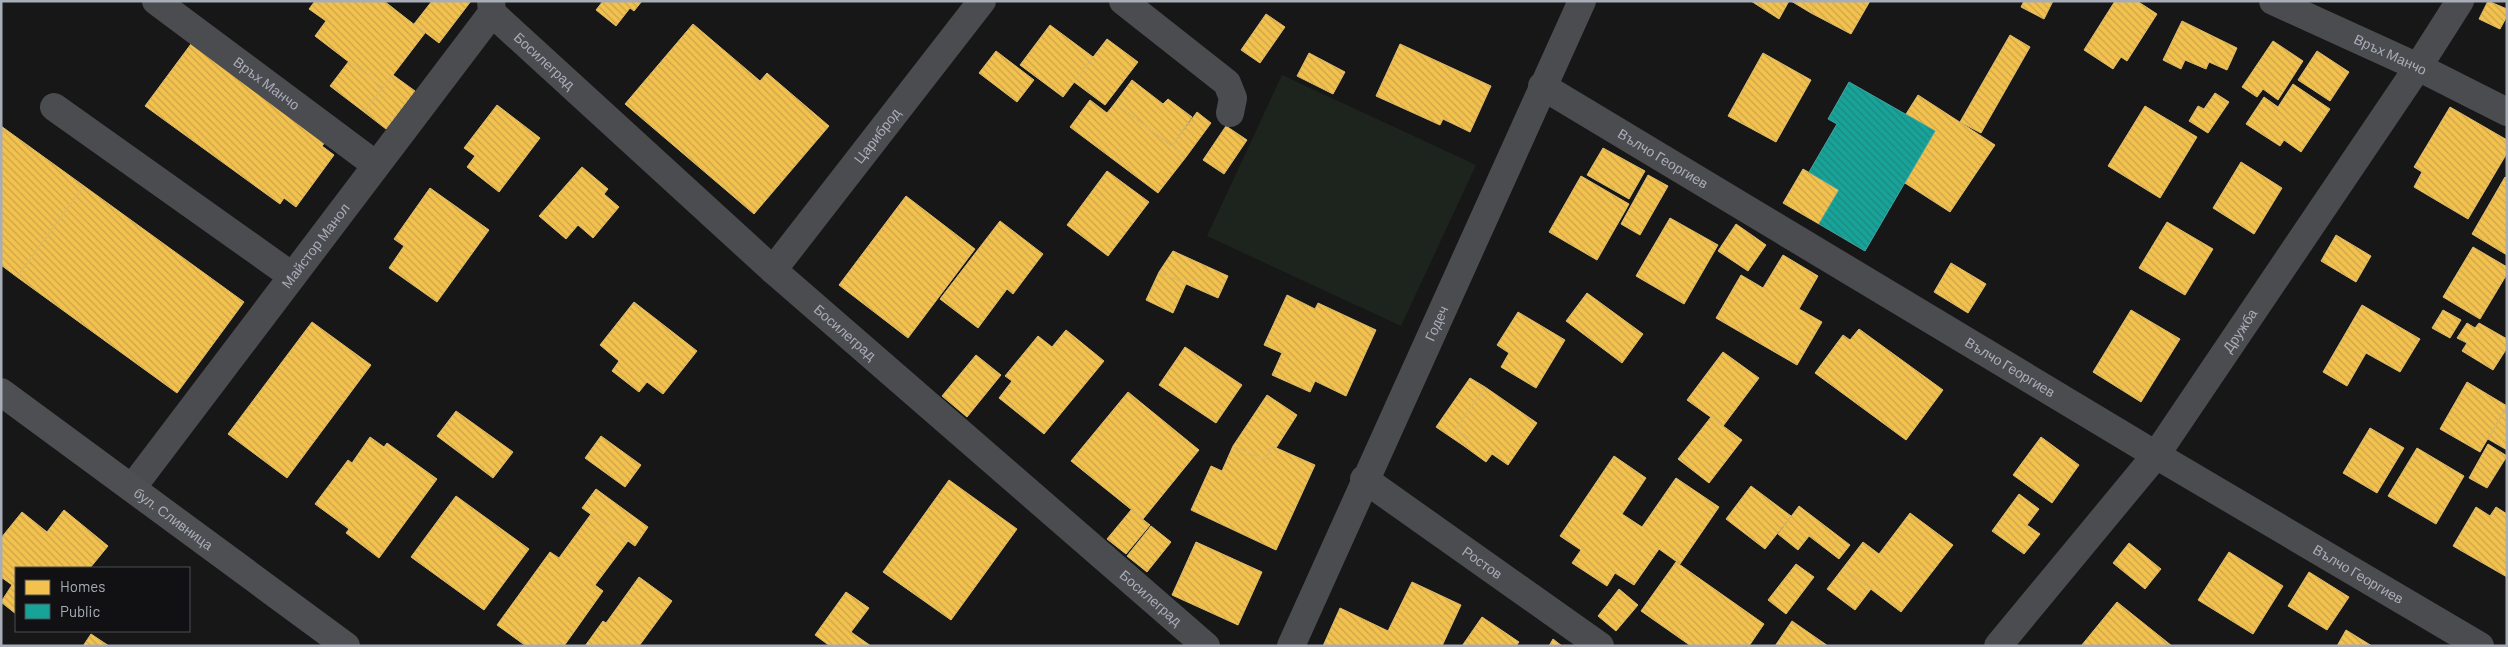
<svg xmlns="http://www.w3.org/2000/svg" width="2508" height="647" viewBox="0 0 2508 647" font-family="Barlow,sans-serif">
  <style>
    .green { fill: #1d241e }
    .homes { fill: url(#homes-back-hatch); stroke: #dcbb6e }
    .public { fill: url(#public-back-hatch); stroke: #42a6a2 }
    .lines { fill: none; stroke-linecap: round; stroke-linejoin: round }
    .minor { stroke: #4b4c50; stroke-width: 28 }
    .major { stroke: #4d4f52; stroke-width: 28 }
    .labels { text-anchor: middle; stroke-width: 5; stroke-linejoin: round; paint-order: stroke }
    .street-label { font-size: 14px; fill: #a8adb8; stroke: #111113 }
  </style>
  <defs>
    <pattern id="homes-back-hatch" width="6" height="6" patternUnits="userSpaceOnUse" patternTransform="scale(1.25)"><rect width="6" height="6" fill="#f2c14e"/><path d="M-1 5l2 2M0 0l6 6M5-1l2 2" fill="none" stroke="#cca549"/></pattern>
    <pattern id="public-back-hatch" width="6" height="6" patternUnits="userSpaceOnUse" patternTransform="scale(1.25)"><rect width="6" height="6" fill="#17a398"/><path d="M-1 5l2 2M0 0l6 6M5-1l2 2" fill="none" stroke="#1e8780"/></pattern>
  </defs>
  <rect width="100%" height="100%" fill="#171717"/>
  <path class="green" d="M1282,75L1476,165L1401,326L1207,236Z"/>
  <g class="homes">
    <path d="M315,1H384L425,33L383,88L315,36L326,21L309,9Z"/>
    <path d="M432,1H471L439,43L414,24Z"/>
    <path d="M603,1H642L634,11L630,8L616,26L596,10Z"/>
    <path d="M1751,1H1789L1779,19Z"/>
    <path d="M1791,1H1817L1811,13Z"/>
    <path d="M1817,1H1870L1851,34L1811,13Z"/>
    <path d="M2024,1H2053L2044,19L2021,7Z"/>
    <path d="M2115,1H2137L2157,14L2127,61L2121,57L2113,69L2084,50Z"/>
    <path d="M2488,1L2507,9V16L2500,29L2479,19Z"/>
    <path d="M1266,14L1285,27L1260,63L1241,50Z"/>
    <path d="M2182,21L2237,48L2227,70L2209,62L2206,69L2185,60L2181,69L2163,60Z"/>
    <path d="M693,24L760,81L767,73L829,126L754,214L625,104Z"/>
    <path d="M1050,25L1093,57L1063,97L1020,65Z"/>
    <path d="M2010,35L2030,47L1981,133L1960,122Z"/>
    <path d="M1107,39L1138,62L1105,105L1074,82Z"/>
    <path d="M2273,41L2303,61L2278,100L2263,89L2257,97L2242,87Z"/>
    <path d="M191,44L326,141L322,146L334,155L296,207L284,198L280,204L145,106Z"/>
    <path d="M1400,44L1491,86L1470,132L1443,119L1440,125L1376,96Z"/>
    <path d="M996,51L1034,80L1017,102L979,73Z"/>
    <path d="M2317,51L2349,72L2330,101L2298,80Z"/>
    <path d="M1309,53L1345,72L1333,94L1297,76Z"/>
    <path d="M1763,53L1811,80L1776,142L1728,116Z"/>
    <path d="M349,61L383,88L364,112L330,86Z"/>
    <path d="M393,75L415,91L386,129L364,112Z"/>
    <path d="M1132,80L1163,104L1168,99L1192,117L1172,146L1115,103Z"/>
    <path d="M2293,84L2330,109L2301,152L2284,140L2280,146L2246,124L2264,97L2278,107Z"/>
    <path d="M2215,93L2229,102L2208,133L2189,121L2198,106L2204,109Z"/>
    <path d="M1918,95L1995,145L1950,212L1905,183L1935,131L1906,114Z"/>
    <path d="M1090,100L1107,113L1115,103L1186,157L1158,193L1070,127Z"/>
    <path d="M497,105L540,138L499,192L467,167L475,156L464,148Z"/>
    <path d="M2145,106L2197,137L2160,198L2108,166Z"/>
    <path d="M2450,107L2507,140V153L2468,219L2414,187L2422,172L2414,167Z"/>
    <path d="M1197,112L1211,123L1186,157L1172,146Z"/>
    <path d="M1,126L84,186L17,277L1,265Z"/>
    <path d="M1226,126L1247,140L1224,174L1203,160Z"/>
    <path d="M1603,148L1645,171L1629,199L1587,175Z"/>
    <path d="M2241,162L2282,188L2254,234L2213,208Z"/>
    <path d="M582,167L608,189L604,194L619,207L593,238L578,225L566,239L539,216Z"/>
    <path d="M1803,169L1839,190L1819,224L1783,203Z"/>
    <path d="M1107,171L1149,202L1108,256L1067,225Z"/>
    <path d="M1648,175L1668,186L1640,235L1621,224Z"/>
    <path d="M1581,176L1629,204L1597,260L1549,232Z"/>
    <path d="M2505,177L2507,178V255L2472,234Z"/>
    <path d="M84,186L244,302L177,393L17,277Z"/>
    <path d="M430,188L489,230L437,302L389,268L404,246L394,239Z"/>
    <path d="M906,196L975,249L908,338L839,285Z"/>
    <path d="M1670,218L1718,245L1684,304L1636,276Z"/>
    <path d="M1000,221L1043,254L1013,294L1007,289L978,328L940,299Z"/>
    <path d="M2167,222L2213,249L2185,295L2139,268Z"/>
    <path d="M1736,224L1766,245L1748,271L1718,251Z"/>
    <path d="M2336,235L2371,256L2356,282L2321,261Z"/>
    <path d="M2473,247L2507,267V274L2480,319L2443,297Z"/>
    <path d="M1173,251L1228,276L1218,298L1159,272Z"/>
    <path d="M1783,255L1818,276L1799,309L1822,322L1797,365L1716,318L1741,275L1763,288Z"/>
    <path d="M1951,263L1986,284L1968,313L1934,292Z"/>
    <path d="M1159,272L1186,284L1173,313L1146,300Z"/>
    <path d="M1587,293L1643,334L1622,363L1566,321Z"/>
    <path d="M1287,295L1315,309L1318,303L1376,330L1346,396L1315,381L1310,392L1272,375L1282,353L1264,345Z"/>
    <path d="M634,302L697,351L663,394L647,382L639,392L612,371L619,361L600,345Z"/>
    <path d="M2362,305L2420,339L2400,372L2366,353L2347,386L2323,372Z"/>
    <path d="M2131,310L2180,339L2141,402L2093,372Z"/>
    <path d="M2443,310L2461,320L2450,338L2432,328Z"/>
    <path d="M1518,312L1565,340L1536,388L1501,367L1509,353L1497,345Z"/>
    <path d="M312,322L371,365L287,478L228,434Z"/>
    <path d="M2467,323L2475,328L2479,323L2507,339V348L2493,370L2462,351L2467,343L2457,338Z"/>
    <path d="M1859,329L1943,390L1906,440L1815,373L1843,335L1850,340Z"/>
    <path d="M1066,330L1104,361L1044,434L999,398L1012,381L1005,376L1038,336L1052,347Z"/>
    <path d="M1185,347L1242,385L1216,423L1159,385Z"/>
    <path d="M1723,352L1759,378L1723,426L1687,400Z"/>
    <path d="M976,355L1001,375L967,417L942,396Z"/>
    <path d="M1470,378L1485,387L1456,429L1469,438L1464,446L1436,427Z"/>
    <path d="M2467,382L2507,406L2480,452L2440,429Z"/>
    <path d="M1485,387L1537,423L1508,465L1492,454L1486,462L1464,446L1469,438L1456,429Z"/>
    <path d="M1128,392L1199,450L1143,519L1071,461Z"/>
    <path d="M1267,395L1297,415L1276,448L1272,446L1265,460L1233,446Z"/>
    <path d="M2507,407V450L2488,439Z"/>
    <path d="M456,411L513,452L493,478L437,436Z"/>
    <path d="M1711,417L1742,440L1709,483L1678,459Z"/>
    <path d="M2370,428L2404,448L2377,493L2343,473Z"/>
    <path d="M601,436L641,465L625,487L585,458Z"/>
    <path d="M370,437L384,447L387,443L437,479L379,558L346,533L349,529L315,504L348,460L352,463Z"/>
    <path d="M2041,437L2079,465L2052,503L2013,475Z"/>
    <path d="M2488,444L2507,456L2487,488L2469,478Z"/>
    <path d="M1233,446L1265,460L1272,446L1315,465L1276,550L1191,510L1211,466L1222,471Z"/>
    <path d="M2417,448L2464,476L2436,524L2388,496Z"/>
    <path d="M1614,456L1646,478L1622,514L1642,527L1676,478L1719,507L1680,564L1659,549L1634,585L1615,573L1607,586L1572,563L1581,550L1560,536Z"/>
    <path d="M949,480L1017,529L951,620L883,572Z"/>
    <path d="M1751,486L1791,516L1765,549L1726,519Z"/>
    <path d="M596,489L648,527L635,546L582,508Z"/>
    <path d="M2019,494L2039,509L2027,525L2040,534L2024,554L1992,531Z"/>
    <path d="M456,496L529,549L484,610L411,557Z"/>
    <path d="M1799,506L1850,545L1839,559L1809,536L1798,550L1778,534Z"/>
    <path d="M2476,507L2490,516L2496,507L2507,514V577L2453,546Z"/>
    <path d="M64,510L108,546L90,568H16V614L1,602L12,585L1,577V538L22,512L47,532Z"/>
    <path d="M1131,510L1150,525L1126,554L1107,539Z"/>
    <path d="M1910,513L1953,545L1901,612L1843,568L1863,542L1879,554Z"/>
    <path d="M591,514L628,541L595,585L603,591L564,646H526L497,625L550,552L559,558Z"/>
    <path d="M1151,526L1171,542L1147,572L1127,556Z"/>
    <path d="M1196,542L1262,572L1238,625L1172,595Z"/>
    <path d="M2129,543L2161,569L2145,589L2113,563Z"/>
    <path d="M2229,552L2283,586L2253,634L2198,600Z"/>
    <path d="M1676,562L1764,624L1749,646H1691L1641,611Z"/>
    <path d="M1796,564L1814,577L1786,614L1768,600Z"/>
    <path d="M1843,568L1871,589L1855,610L1827,589Z"/>
    <path d="M2309,572L2349,597L2327,630L2288,606Z"/>
    <path d="M639,577L672,601L639,646H585L603,621L606,623Z"/>
    <path d="M1412,582L1461,605L1442,646H1323L1340,608L1388,631Z"/>
    <path d="M1619,589L1638,605L1616,631L1598,616Z"/>
    <path d="M846,592L869,608L851,632L871,646H830L815,635Z"/>
    <path d="M2117,602L2172,646H2081Z"/>
    <path d="M1482,617L1519,642L1516,646H1462Z"/>
    <path d="M1792,621L1828,646H1775Z"/>
    <path d="M2346,630L2372,646H2337Z"/>
    <path d="M91,634L109,646H83Z"/>
    <path d="M1553,639L1562,646H1549Z"/>
  </g>
  <path class="public" d="M1849,82L1935,131L1865,251L1819,224L1839,190L1809,172L1837,124L1828,119Z"/>
  <g class="lines">
    <g class="minor">
      <path id="s1" d="M156,1L376,165"/>
      <path d="M1123,1L1227,83L1233,98L1230,113"/>
      <path id="s2" d="M2273,1L2418,67L2507,112"/>
      <path id="s3" d="M492,13L773,270L1206,646"/>
      <path id="s4" d="M1542,86L2156,455L2480,646"/>
      <path d="M54,107L292,276"/>
      <path id="s5" d="M773,270L982,1"/>
      <path id="s6" d="M1364,479L1600,646"/>
      <path id="s7" d="M132,488L492,13L491,1"/>
      <path id="s8" d="M1291,646L1582,1"/>
      <path id="s9" d="M1998,646L2156,455L2418,67L2460,1"/>
    </g>
    <path class="major" id="s10" d="M1,392L346,646"/>
  </g>
  <g class="labels">
    <g class="street-label">
      <text dy="5" stroke="none"><textPath href="#s2" startOffset="129">Връх Манчо</textPath></text>
      <text dy="5" stroke="none"><textPath href="#s3" startOffset="71">Босилеград</textPath></text>
      <text dy="5" stroke="none"><textPath href="#s1" startOffset="138">Връх Манчо</textPath></text>
      <text dy="5" stroke="none"><textPath href="#s5" startOffset="170">Цариброд</textPath></text>
      <text dy="5" stroke="none"><textPath href="#s4" startOffset="141">Вълчо Георгиев</textPath></text>
      <text dy="5" stroke="none"><textPath href="#s7" startOffset="304">Майстор Манол</textPath></text>
      <text dy="5" stroke="none"><textPath href="#s8" startOffset="354">Годеч</textPath></text>
      <text dy="5" stroke="none"><textPath href="#s9" startOffset="398">Дружба</textPath></text>
      <text dy="5" stroke="none"><textPath href="#s3" startOffset="476">Босилеград</textPath></text>
      <text dy="5" stroke="none"><textPath href="#s4" startOffset="546">Вълчо Георгиев</textPath></text>
      <text dy="5" stroke="none"><textPath href="#s10" startOffset="214">бул. Сливница</textPath></text>
      <text dy="5" stroke="none"><textPath href="#s6" startOffset="145">Ростов</textPath></text>
      <text dy="5" stroke="none"><textPath href="#s4" startOffset="951">Вълчо Георгиев</textPath></text>
      <text dy="5" stroke="none"><textPath href="#s3" startOffset="881">Босилеград</textPath></text>
    </g>
  </g>
  <rect width="2508" height="647" fill="none" stroke="#a8adb8" stroke-width="5"/>
  <rect x="15" y="567" width="175" height="65" fill="#111113" stroke="#4d4f55"/>
  <rect x="25" y="580" width="25" height="15" fill="#f2c14e" stroke="#4d4f55"/>
  <text x="60" y="592" font-size="15" fill="#a8adb8">Homes</text>
  <rect x="25" y="604" width="25" height="15" fill="#17a398" stroke="#4d4f55"/>
  <text x="60" y="617" font-size="15" fill="#a8adb8">Public</text>
</svg>
